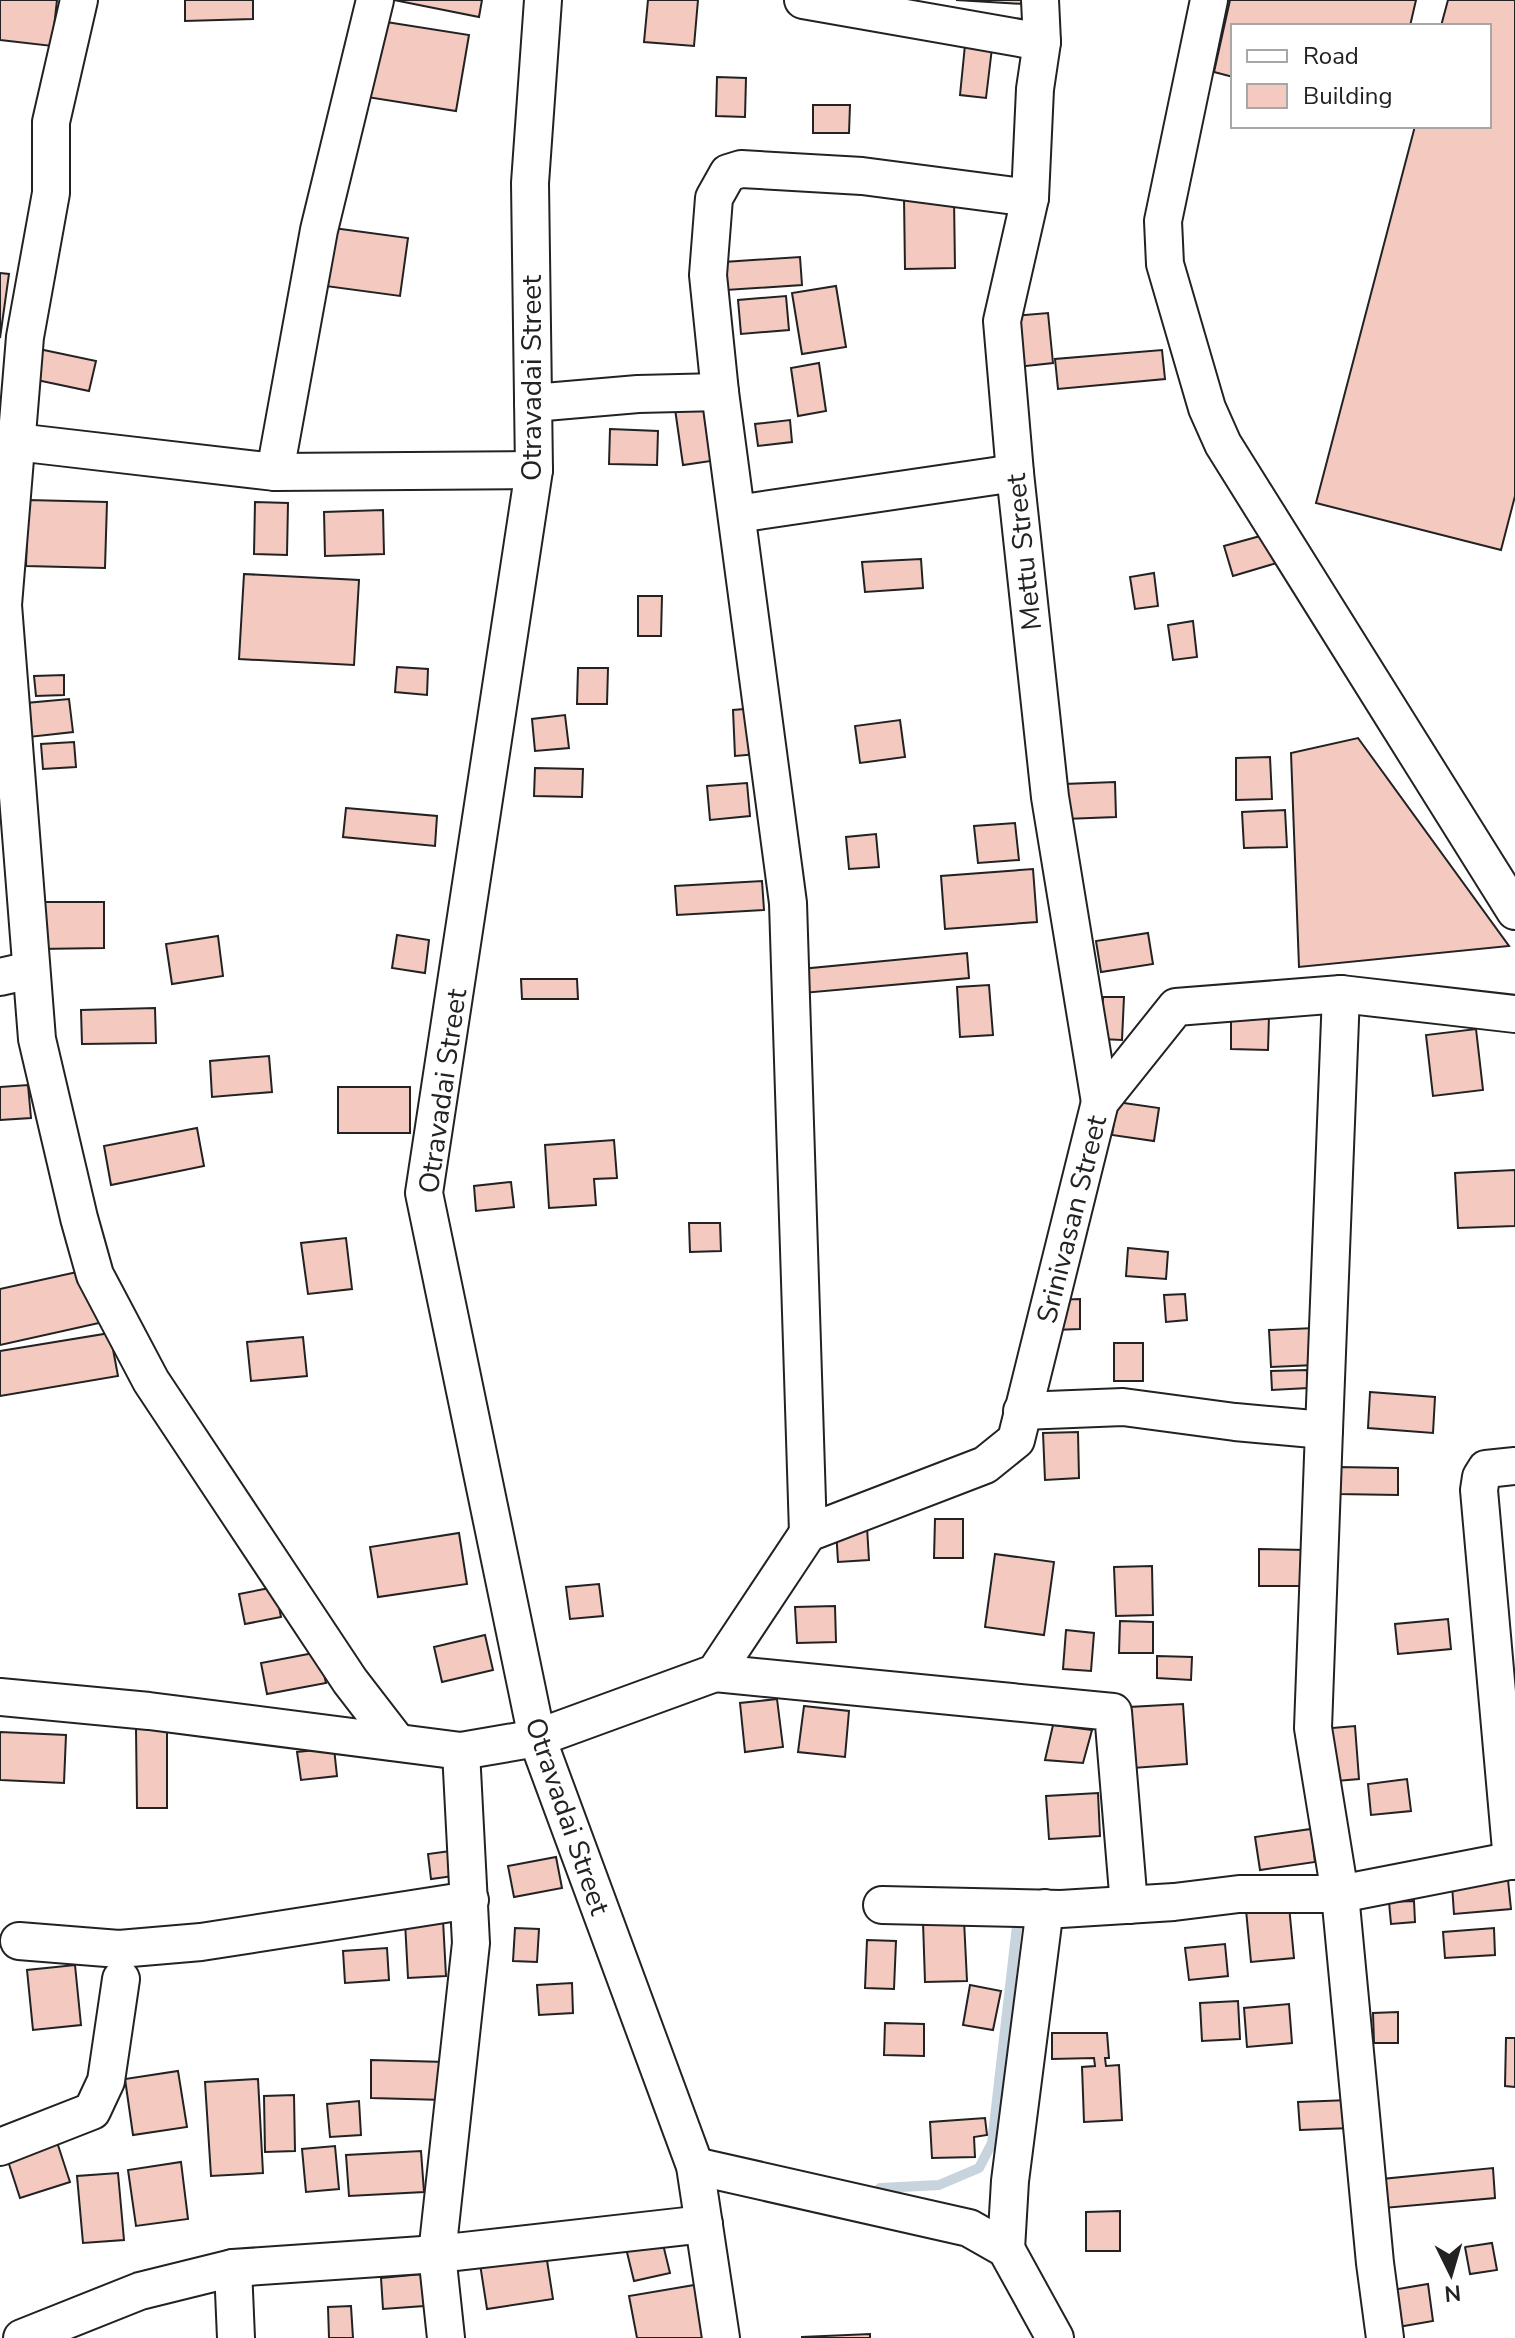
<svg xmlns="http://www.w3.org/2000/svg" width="1515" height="2338" viewBox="0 0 1515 2338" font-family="'Nunito Sans',sans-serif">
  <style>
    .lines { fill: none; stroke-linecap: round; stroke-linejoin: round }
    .stream { stroke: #c7d3dd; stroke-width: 10 }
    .building { fill: #f3c9c0; stroke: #222; stroke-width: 2 }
    .minor-casing { stroke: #222; stroke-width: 40 }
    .minor { stroke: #fff; stroke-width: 36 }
    .labels { text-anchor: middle; stroke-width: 6; stroke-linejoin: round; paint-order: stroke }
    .street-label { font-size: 28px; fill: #222; stroke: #fff }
  </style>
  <rect width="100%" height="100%" fill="#fff"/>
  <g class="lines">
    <path class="stream" d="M880,2188L939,2185L979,2168L992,2143L1017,1926"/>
  </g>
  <g class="building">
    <path d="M0,0H57L52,46L0,40Z"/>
    <path d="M185,0H253V19L185,21Z"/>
    <path d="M394,0H482L479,17Z"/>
    <path d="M648,0H698L694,46L644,42Z"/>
    <path d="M956,0H1023V4Z"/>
    <path d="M1230,0H1416L1410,26H1233V77L1214,72Z"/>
    <path d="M1448,0H1515V496L1501,550L1316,503L1415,126H1489V26H1441Z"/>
    <path d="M380,21L469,35L456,111L367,97Z"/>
    <path d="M965,45L992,48L986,98L960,95Z"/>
    <path d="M717,77L746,78L745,117L716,116Z"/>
    <path d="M813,105H850L849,133H813Z"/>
    <path d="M904,198H954L955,268L905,269Z"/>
    <path d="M326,227L408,238L400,296L318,285Z"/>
    <path d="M800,257L802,285L726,290L724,262Z"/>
    <path d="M0,273L9,274L0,338Z"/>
    <path d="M836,286L846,347L802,354L792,293Z"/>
    <path d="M786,296L789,330L741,334L738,300Z"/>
    <path d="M1048,313L1053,363L1017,367L1012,316Z"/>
    <path d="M39,349L96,361L89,391L32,379Z"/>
    <path d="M1162,350L1165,379L1058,389L1055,359Z"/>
    <path d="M819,363L826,411L798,416L791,368Z"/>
    <path d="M703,405L711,461L683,465L675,409Z"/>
    <path d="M790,420L792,442L758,446L755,424Z"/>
    <path d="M610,429L658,431L657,465L609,464Z"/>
    <path d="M28,500L107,502L105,568L26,566Z"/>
    <path d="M255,502L288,503L287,555L254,554Z"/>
    <path d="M383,510L384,554L325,556L324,512Z"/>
    <path d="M1271,533L1280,562L1233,576L1224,546Z"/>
    <path d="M921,559L923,588L865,592L862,562Z"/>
    <path d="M1154,573L1158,606L1135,609L1130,577Z"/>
    <path d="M244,574L359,580L354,665L239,659Z"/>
    <path d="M638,596H662L661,636H638Z"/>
    <path d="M1193,621L1197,657L1173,660L1168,625Z"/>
    <path d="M397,667L428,669L427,695L395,692Z"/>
    <path d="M578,668H608L607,704H577Z"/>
    <path d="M64,675V695L36,696L34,676Z"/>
    <path d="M69,699L73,732L29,737L26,703Z"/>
    <path d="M756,708L758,754L735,756L733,710Z"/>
    <path d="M565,715L569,748L535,751L532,719Z"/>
    <path d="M900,720L905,757L860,763L855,726Z"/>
    <path d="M1358,738L1509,946L1299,967L1291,753Z"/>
    <path d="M74,742L76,767L43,769L41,744Z"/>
    <path d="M1270,757L1272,799L1236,800V758Z"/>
    <path d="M535,768L583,769L582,797L534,796Z"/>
    <path d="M1115,782L1116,817L1065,819L1064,784Z"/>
    <path d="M747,783L750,816L710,820L707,786Z"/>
    <path d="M346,808L437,816L435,846L343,837Z"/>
    <path d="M1285,810L1287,847L1244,848L1242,812Z"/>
    <path d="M1015,823L1019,860L978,863L974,826Z"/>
    <path d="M876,834L879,867L849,869L846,837Z"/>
    <path d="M1033,869L1037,922L945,929L941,876Z"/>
    <path d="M762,881L764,910L677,915L675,886Z"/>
    <path d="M38,902H104V948L39,949Z"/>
    <path d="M1148,933L1153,964L1101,972L1096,941Z"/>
    <path d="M397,935L429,940L425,973L392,968Z"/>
    <path d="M218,936L223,976L172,984L166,944Z"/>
    <path d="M967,953L969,978L803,993L801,969Z"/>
    <path d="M521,979H577L578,999H522Z"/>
    <path d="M989,985L993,1035L960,1037L957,987Z"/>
    <path d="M1103,997H1124L1122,1040L1101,1039Z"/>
    <path d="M155,1008L156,1043L82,1044L81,1010Z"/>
    <path d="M1231,1016H1269L1268,1050L1231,1049Z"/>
    <path d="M1476,1029L1483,1090L1433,1096L1426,1035Z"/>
    <path d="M269,1056L272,1092L212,1097L210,1061Z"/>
    <path d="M28,1085L31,1118L0,1120V1087Z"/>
    <rect x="338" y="1087" width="72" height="46"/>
    <path d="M1117,1102L1159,1108L1154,1141L1112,1135Z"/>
    <path d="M197,1128L204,1166L111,1185L104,1146Z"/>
    <path d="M614,1140L617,1178L594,1179L596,1205L549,1208L545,1145Z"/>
    <path d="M1515,1170V1226L1458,1228L1455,1173Z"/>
    <path d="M511,1182L514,1207L476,1211L474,1186Z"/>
    <path d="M689,1223H720L721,1251L690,1252Z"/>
    <path d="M346,1238L352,1289L308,1294L301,1243Z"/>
    <path d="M1128,1248L1168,1252L1166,1279L1126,1276Z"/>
    <path d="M86,1270L99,1323L0,1345V1289Z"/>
    <path d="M1185,1294L1187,1320L1166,1322L1164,1295Z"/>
    <path d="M1080,1299V1329L1054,1330L1053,1300Z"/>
    <path d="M1314,1328L1315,1365L1271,1367L1269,1330Z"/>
    <path d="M110,1333L118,1376L0,1396V1351Z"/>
    <path d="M303,1337L307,1376L251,1381L247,1342Z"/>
    <rect x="1114" y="1343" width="29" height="38"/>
    <path d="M1307,1370L1308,1388L1272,1390L1271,1371Z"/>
    <path d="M1370,1392L1435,1397L1433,1433L1368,1428Z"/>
    <path d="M1078,1432L1079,1478L1045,1480L1043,1433Z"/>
    <path d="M1337,1467L1398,1468V1495L1337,1494Z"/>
    <path d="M935,1519H963V1558H934Z"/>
    <path d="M867,1527L869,1560L838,1562L836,1529Z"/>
    <path d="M459,1533L467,1584L378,1597L370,1547Z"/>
    <path d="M1259,1549L1306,1550L1305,1586H1259Z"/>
    <path d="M995,1554L1054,1562L1044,1635L985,1627Z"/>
    <path d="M1152,1566L1153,1615L1116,1616L1114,1567Z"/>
    <path d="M599,1584L603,1616L570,1619L566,1587Z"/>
    <path d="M275,1587L281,1617L245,1624L239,1594Z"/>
    <path d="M835,1606L836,1642L797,1643L795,1607Z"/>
    <path d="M1448,1619L1451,1649L1398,1654L1395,1624Z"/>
    <path d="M1120,1621L1153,1622V1653H1119Z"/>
    <path d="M1066,1630L1094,1633L1091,1671L1063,1669Z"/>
    <path d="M485,1635L493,1670L442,1682L434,1647Z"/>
    <path d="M319,1652L326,1683L267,1694L261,1663Z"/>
    <path d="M1157,1656L1192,1657L1191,1680L1157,1678Z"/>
    <path d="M777,1699L783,1747L745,1752L740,1703Z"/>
    <path d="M1183,1704L1187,1764L1133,1768L1129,1707Z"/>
    <path d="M804,1706L849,1711L845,1757L798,1752Z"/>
    <path d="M1053,1725L1092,1730L1083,1763L1045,1760Z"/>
    <path d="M1355,1726L1359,1779L1325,1782L1321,1729Z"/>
    <path d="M136,1729H167V1808H137Z"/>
    <path d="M0,1732L66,1735L64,1783L0,1780Z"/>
    <path d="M334,1748L337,1776L301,1780L297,1752Z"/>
    <path d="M1407,1779L1411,1811L1371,1815L1368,1784Z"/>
    <path d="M1098,1793L1100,1836L1049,1839L1046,1796Z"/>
    <path d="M1311,1829L1315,1862L1260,1870L1255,1837Z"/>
    <path d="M458,1850L461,1875L431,1879L428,1854Z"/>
    <path d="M556,1857L562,1888L514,1897L508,1866Z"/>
    <path d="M1508,1880L1511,1909L1454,1914L1452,1885Z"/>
    <path d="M1414,1901L1415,1922L1391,1924L1389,1902Z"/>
    <path d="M1289,1906L1294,1958L1251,1962L1246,1910Z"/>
    <path d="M443,1920L446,1976L408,1978L405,1922Z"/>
    <path d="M964,1920L967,1981L925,1982L923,1922Z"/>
    <path d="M515,1928L539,1929L537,1962L513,1961Z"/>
    <path d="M1494,1928L1495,1955L1445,1958L1443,1932Z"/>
    <path d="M867,1940L896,1941L894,1989L865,1988Z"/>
    <path d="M1225,1944L1228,1976L1189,1980L1185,1948Z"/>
    <path d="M387,1948L389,1980L345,1983L343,1951Z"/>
    <path d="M75,1965L81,2025L33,2030L27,1970Z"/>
    <path d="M572,1983L573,2013L539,2015L537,1985Z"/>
    <path d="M970,1985L1001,1991L993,2030L963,2025Z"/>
    <path d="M1238,2001L1240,2039L1202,2041L1200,2003Z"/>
    <path d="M1289,2004L1292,2043L1247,2047L1244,2008Z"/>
    <path d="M1398,2012V2043H1374L1373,2013Z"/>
    <path d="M885,2023L924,2024V2056L884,2055Z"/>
    <path d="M1052,2033H1107L1109,2058H1105L1106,2066L1119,2065L1122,2120L1084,2122L1082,2067L1095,2066L1094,2058L1052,2059Z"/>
    <path d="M1506,2038H1515V2087L1505,2086Z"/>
    <path d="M371,2060L446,2062L444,2100L371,2098Z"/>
    <path d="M178,2071L187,2127L133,2135L125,2079Z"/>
    <path d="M258,2079L263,2173L211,2176L205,2082Z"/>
    <path d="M294,2095L295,2151L265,2152L264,2096Z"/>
    <path d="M1350,2100L1351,2128L1300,2130L1298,2102Z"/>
    <path d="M359,2101L361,2135L330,2137L327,2104Z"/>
    <path d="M985,2118L987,2135L974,2137L975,2157L932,2158L930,2122Z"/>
    <path d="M57,2142L70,2182L20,2198L7,2158Z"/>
    <path d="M335,2146L339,2189L306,2192L302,2149Z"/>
    <path d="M421,2151L424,2192L349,2196L346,2155Z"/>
    <path d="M181,2162L188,2219L136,2226L128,2170Z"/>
    <path d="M1493,2168L1495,2198L1384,2208L1382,2179Z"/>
    <path d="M118,2173L124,2240L83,2243L77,2176Z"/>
    <path d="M1120,2211V2251H1086V2212Z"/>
    <path d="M660,2232L670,2273L634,2281L624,2240Z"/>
    <path d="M1492,2243L1497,2270L1470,2274L1465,2247Z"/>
    <path d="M546,2254L553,2299L487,2309L480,2264Z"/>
    <path d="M422,2274L424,2306L383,2309L381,2278Z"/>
    <path d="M712,2282L721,2338H637L629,2296Z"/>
    <path d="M1428,2284L1433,2321L1398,2327L1392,2290Z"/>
    <path d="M351,2306L353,2338H329L328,2307Z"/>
    <path d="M870,2334V2338H802V2337Z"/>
  </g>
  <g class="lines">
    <defs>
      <g id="minor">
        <path d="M543,0L530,183L534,470L424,1193L537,1738L695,2166L721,2338"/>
        <path d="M803,0L1042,42"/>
        <path d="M1040,0L1042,42L1035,89L1030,198L1002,321L1015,473L1050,797L1100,1102"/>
        <path d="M1209,0L1163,221L1165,264L1207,408L1223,444L1515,911"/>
        <path d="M533,403L638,394L720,392"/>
        <path d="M16,442L275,472L534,470"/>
        <path d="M275,472L319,230L375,0"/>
        <path d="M737,514L1015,473"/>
        <path d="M0,605H3L25,337L51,193V122L79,0"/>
        <path d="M3,605L37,1039L79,1218L95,1275L151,1381L350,1681L397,1742"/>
        <path d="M0,977L31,970"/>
        <path d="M1022,1411L1123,1407L1235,1422L1324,1430L1313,1728L1340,1894L1375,2263L1385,2338"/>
        <path d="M1324,1430L1341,994"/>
        <path d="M808,1533L788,903L720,392L708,275L714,198L728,173L741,169L862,176L1030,198"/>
        <path d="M715,1673L1113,1712L1129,1905"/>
        <path d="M0,1697L149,1711L461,1751L537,1738L715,1673L808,1533L985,1465L1016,1440L1100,1102L1176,1007L1341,994L1515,1014"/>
        <path d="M461,1751L471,1943L437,2254L704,2224"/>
        <path d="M1512,1861L1479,1490L1481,1477L1486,1469L1515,1466"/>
        <path d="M882,1905L1061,1909L1174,1902L1239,1894H1340L1515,1860"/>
        <path d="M19,1941L119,1949L201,1942L470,1900"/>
        <path d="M0,2147L92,2111L106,2081L121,1979"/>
        <path d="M695,2166L969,2228L1006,2249L1055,2338"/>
        <path d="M1006,2249L1010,2181L1045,1908"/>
        <path d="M233,2268L236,2338"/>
        <path d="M22,2338L140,2291L233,2268L437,2254L446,2338"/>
      </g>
    </defs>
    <use href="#minor" class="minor-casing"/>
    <use href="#minor" class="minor"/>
  </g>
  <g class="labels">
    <g class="street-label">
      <text transform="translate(531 378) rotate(-90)" y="10">Otravadai Street</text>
      <text transform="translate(1023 552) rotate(-96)" y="10">Mettu Street</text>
      <text transform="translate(442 1091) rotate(-82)" y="10">Otravadai Street</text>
      <text transform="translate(1071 1219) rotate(-76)" y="10">Srinivasan Street</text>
      <text transform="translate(568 1816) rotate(71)" y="10">Otravadai Street</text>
    </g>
  </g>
  <rect x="1231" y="24" width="260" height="104" fill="#ffffff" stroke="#a7a7a7" stroke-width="2"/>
  <rect x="1247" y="50" width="40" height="12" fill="#ffffff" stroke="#a7a7a7" stroke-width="2"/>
  <text x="1303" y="64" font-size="24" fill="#222222">Road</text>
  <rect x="1247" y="84" width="40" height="24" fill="#f3c9c0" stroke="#a7a7a7" stroke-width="2"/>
  <text x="1303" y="104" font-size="24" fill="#222222">Building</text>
  <g transform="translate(1451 2274) rotate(175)" stroke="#ffffff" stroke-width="6" paint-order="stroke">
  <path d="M0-6L14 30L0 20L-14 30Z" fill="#222222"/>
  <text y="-12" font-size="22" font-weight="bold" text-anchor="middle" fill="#222222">N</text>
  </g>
</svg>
